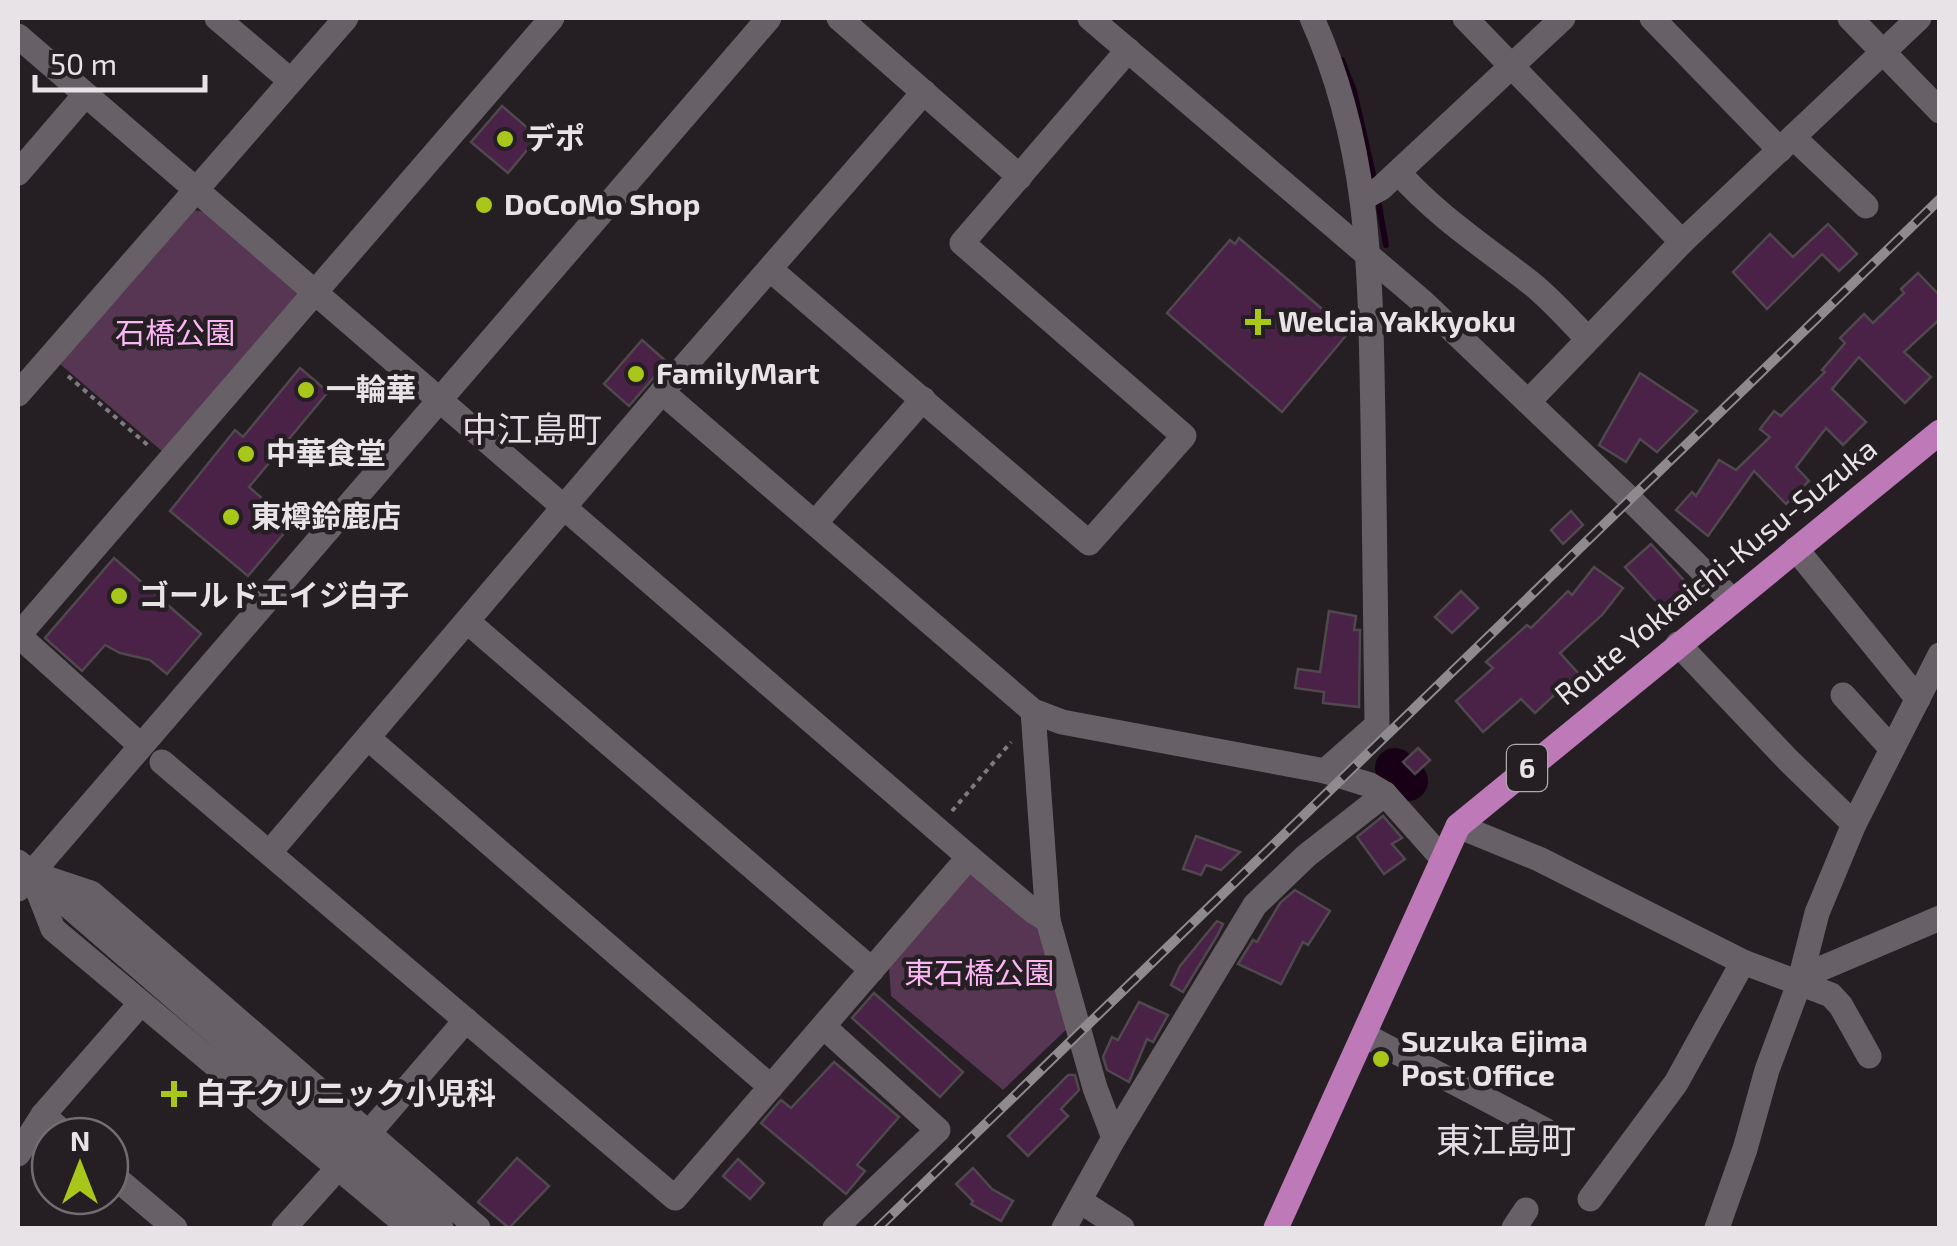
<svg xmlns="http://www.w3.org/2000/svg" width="1957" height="1246" viewBox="0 0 1957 1246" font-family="'Exo 2','Noto Sans JP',sans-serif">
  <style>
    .green { fill: #563653 }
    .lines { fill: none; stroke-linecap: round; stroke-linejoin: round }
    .stream { stroke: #180017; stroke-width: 6 }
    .river { stroke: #180017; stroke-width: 40 }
    .building { fill: #4a2147; stroke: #4f494e; stroke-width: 2.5 }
    .path { stroke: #7f7a7e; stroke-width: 4; stroke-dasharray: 5 5; stroke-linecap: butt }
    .minor { stroke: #676066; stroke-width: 25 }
    .major { stroke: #be79b8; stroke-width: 25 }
    .rail-casing { stroke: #8f8a8e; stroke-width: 10 }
    .rail { stroke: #251f24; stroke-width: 6; stroke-dasharray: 19; stroke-linecap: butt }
    .poi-dot { fill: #a9c71a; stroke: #251f24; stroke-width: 4 }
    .labels { text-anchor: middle; stroke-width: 9; stroke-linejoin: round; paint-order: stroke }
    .shield { fill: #251f24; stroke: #ada8ac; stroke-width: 2.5 }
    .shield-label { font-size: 28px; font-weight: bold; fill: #e7e3e6 }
    .poi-label { font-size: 30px; font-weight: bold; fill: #e7e3e6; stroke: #251f24; text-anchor: start }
    .park-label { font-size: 30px; fill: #fcb6f4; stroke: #251f24 }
    .street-label { font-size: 30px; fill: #e7e3e6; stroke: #251f24 }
    .quarter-label { font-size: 35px; fill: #e4dde3; stroke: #251f24 }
  </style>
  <rect width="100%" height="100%" fill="#251f24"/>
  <g class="green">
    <path d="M192,210L207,212L298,289L297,299L163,452L59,363Z"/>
    <path d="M966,875H977L1048,936L1072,1024L1003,1090L891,996L889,967Z"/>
  </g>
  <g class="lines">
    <g class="stream">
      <path d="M1342,60L1354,91L1375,183"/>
      <path d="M1377,195L1386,245"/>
    </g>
    <path class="river" d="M1395,768L1397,776L1408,781"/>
  </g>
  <g class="building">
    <path d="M502,106L538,137L508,173L471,142Z"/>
    <path d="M1828,224L1857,254L1839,271L1822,254L1767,309L1733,272L1770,234L1793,257Z"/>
    <path d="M1239,238L1349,332L1282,412L1167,313L1230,240L1235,244Z"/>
    <path d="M1918,273L1940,296V319L1904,352L1931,377L1905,403L1859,357L1832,389L1866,422L1843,445L1826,428L1796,467L1809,481L1786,504L1754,471L1708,536L1676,510L1692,492L1696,496L1719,460L1736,470L1770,437L1760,429L1774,411L1781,416L1825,372L1822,370L1845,343L1840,338L1864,314L1873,323L1904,293L1901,289Z"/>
    <path d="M642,340L667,362L629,406L604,384Z"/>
    <path d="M300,368L328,392L249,487L292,524L248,576L170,511L235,430L243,437Z"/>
    <path d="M1640,373L1697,411L1657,452L1640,439L1626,462L1599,445Z"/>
    <path d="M1571,511L1583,525L1563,544L1551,530Z"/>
    <path d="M1651,544L1690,587L1664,610L1625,567Z"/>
    <path d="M114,558L201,634L167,674L150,660L120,653L105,645L82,671L45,638Z"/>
    <path d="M1594,567L1623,588L1602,615L1560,653L1578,673L1535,713L1521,699L1483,732L1456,701L1493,668L1486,662L1527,625L1531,628L1568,591L1572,595Z"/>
    <path d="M1461,591L1478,608L1452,633L1435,617Z"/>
    <path d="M1329,611L1356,616L1354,630H1360L1359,707L1323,703L1324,692L1295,688L1298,669L1320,672Z"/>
    <path d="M1418,748L1430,760L1415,774L1403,762Z"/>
    <path d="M1383,816L1402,838L1392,844L1405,859L1384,874L1357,837Z"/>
    <path d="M1196,836L1240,852L1221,870L1206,865L1201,875L1183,869Z"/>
    <path d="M1295,890L1330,911L1308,945L1303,942L1281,984L1238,964L1253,940L1257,942L1280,903Z"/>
    <path d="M1217,921L1223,924L1217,936L1183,992L1171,985L1180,966Z"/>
    <path d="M874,993L963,1072L940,1097L852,1018Z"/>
    <path d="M1139,1002L1168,1015L1153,1042L1147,1039L1129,1082L1107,1070L1103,1057L1112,1037L1118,1040Z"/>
    <path d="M834,1062L899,1117L857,1165L865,1171L846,1194L761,1123L781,1100L791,1108Z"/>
    <path d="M1068,1075H1075L1079,1090L1061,1109L1068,1116L1028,1156L1008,1136Z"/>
    <path d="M517,1158L549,1186L509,1228L478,1202Z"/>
    <path d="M738,1159L764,1183L750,1199L723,1176Z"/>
    <path d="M973,1168L992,1189L1013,1201L1001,1221L971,1204L973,1201L956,1184Z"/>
  </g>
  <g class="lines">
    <g class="path">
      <path d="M68,376L151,448"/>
      <path d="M952,811L1011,742"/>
    </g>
    <g class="minor">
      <path d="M217,18L291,81"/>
      <path d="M839,18L1020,177"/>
      <path d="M1090,18L1424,303L1630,499L1732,600"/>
      <path d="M1312,18C1372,152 1370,277 1373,421C1374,522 1376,624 1377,725L1325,771"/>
      <path d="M1465,18L1682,242"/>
      <path d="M1652,18L1780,150"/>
      <path d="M1850,18L1940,111"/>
      <path d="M18,36L969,857L1033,911L1048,920L1033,711"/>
      <path d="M1793,137L1866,206"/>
      <path d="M1398,172C1438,217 1485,247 1532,284C1552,300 1570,321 1588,339"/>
      <path d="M18,173L85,95"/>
      <path d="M1363,198L1381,188L1563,18"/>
      <path d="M771,270L1089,543L1184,436L962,243L1128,50"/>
      <path d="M662,392L1033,711L1062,722L1325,771L1370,785L1385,794L1442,858"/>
      <path d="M18,394L346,18"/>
      <path d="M1528,402L1682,242L1919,18"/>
      <path d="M815,523L923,399"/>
      <path d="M1796,549L1918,699"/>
      <path d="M468,622L872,970"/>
      <path d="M18,635L140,745"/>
      <path d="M18,636L552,18"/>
      <path d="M1678,644L1788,760L1854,824"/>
      <path d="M1843,695L1892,749"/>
      <path d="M368,738L771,1087"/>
      <path d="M162,762L675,1198L969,857"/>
      <path d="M1458,826L1539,859L1743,962L1831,995L1841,1006L1869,1056"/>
      <path d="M270,852L662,392L924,92"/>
      <path d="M18,862L441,1228"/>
      <path d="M31,873L91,893L478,1228"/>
      <path d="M33,878L53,929L410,1228"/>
      <path d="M18,889L769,18"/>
      <path d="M1048,920L1095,1088L1114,1138"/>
      <path d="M1799,984L1813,972L1940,918"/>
      <path d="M824,1027L938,1130L835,1228"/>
      <path d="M1366,1036L1545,1130"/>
      <path d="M43,1115L67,1136"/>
      <path d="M368,1134L466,1020"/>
      <path d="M18,1154L43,1115L134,1011"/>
      <path d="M110,1173L175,1228"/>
      <path d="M1590,1199L1676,1083L1743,962"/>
      <path d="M1080,1201L1122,1228"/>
      <path d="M284,1228L328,1179"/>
      <path d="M1064,1228L1114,1138L1255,905L1306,856L1385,794"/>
      <path d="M1514,1228L1526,1210"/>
      <path d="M1717,1228L1745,1149L1767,1070L1799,984L1817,913L1854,824L1940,655"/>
    </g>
    <path class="major" d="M1276,1228L1458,826L1940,432"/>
    <defs>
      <path id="rail" d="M878,1228L1940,199"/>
    </defs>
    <use href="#rail" class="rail-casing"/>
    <use href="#rail" class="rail"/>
  </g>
  <g class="poi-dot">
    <circle cx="505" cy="139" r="10"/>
    <circle cx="484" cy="205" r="10"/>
    <path d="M1253 307h10v10h10v10h-10v10h-10v-10h-10v-10h10z"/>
    <circle cx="636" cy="374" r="10"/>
    <circle cx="306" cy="390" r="10"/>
    <circle cx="246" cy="454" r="10"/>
    <circle cx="231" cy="517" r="10"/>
    <circle cx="119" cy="596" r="10"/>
    <circle cx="1381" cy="1059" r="10"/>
    <path d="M169 1079h10v10h10v10h-10v10h-10v-10h-10v-10h10z"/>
  </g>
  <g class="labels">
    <rect class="shield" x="1507" y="745" width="40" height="46" rx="8"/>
    <g class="shield-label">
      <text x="1527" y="778">6</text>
    </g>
    <g class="poi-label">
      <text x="525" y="149">デポ</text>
      <text x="504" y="215">DoCoMo Shop</text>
      <text x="1278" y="332">Welcia Yakkyoku</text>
      <text x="656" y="384">FamilyMart</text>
      <text x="326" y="400">一輪華</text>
      <text x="266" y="464">中華食堂</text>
      <text x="251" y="527">東樽鈴鹿店</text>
      <text x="139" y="606">ゴールドエイジ白子</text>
      <text x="1401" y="1052">Suzuka Ejima<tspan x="1401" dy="34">Post Office</tspan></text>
      <text x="196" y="1104">白子クリニック小児科</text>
    </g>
    <g class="park-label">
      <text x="175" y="344">石橋公園</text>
      <text x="979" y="984">東石橋公園</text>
    </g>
    <g class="street-label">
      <text transform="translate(1716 572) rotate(-39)" y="10">Route Yokkaichi-Kusu-Suzuka</text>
    </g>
    <g class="quarter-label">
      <text x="532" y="442">中江島町</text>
      <text x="1506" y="1153">東江島町</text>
    </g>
  </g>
  <rect width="1957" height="1246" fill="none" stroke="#e7e3e6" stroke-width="40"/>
  <g transform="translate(80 1166)"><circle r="48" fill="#251f24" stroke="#736d72" stroke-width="2.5"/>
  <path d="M0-8L18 38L0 25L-18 38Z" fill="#a9c71a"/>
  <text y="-15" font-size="28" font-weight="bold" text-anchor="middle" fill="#e7e3e6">N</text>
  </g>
  <path d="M35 75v15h170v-15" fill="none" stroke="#e7e3e6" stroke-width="5"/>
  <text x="50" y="75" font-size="30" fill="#e7e3e6" stroke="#251f24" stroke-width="8" paint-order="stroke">50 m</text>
</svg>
